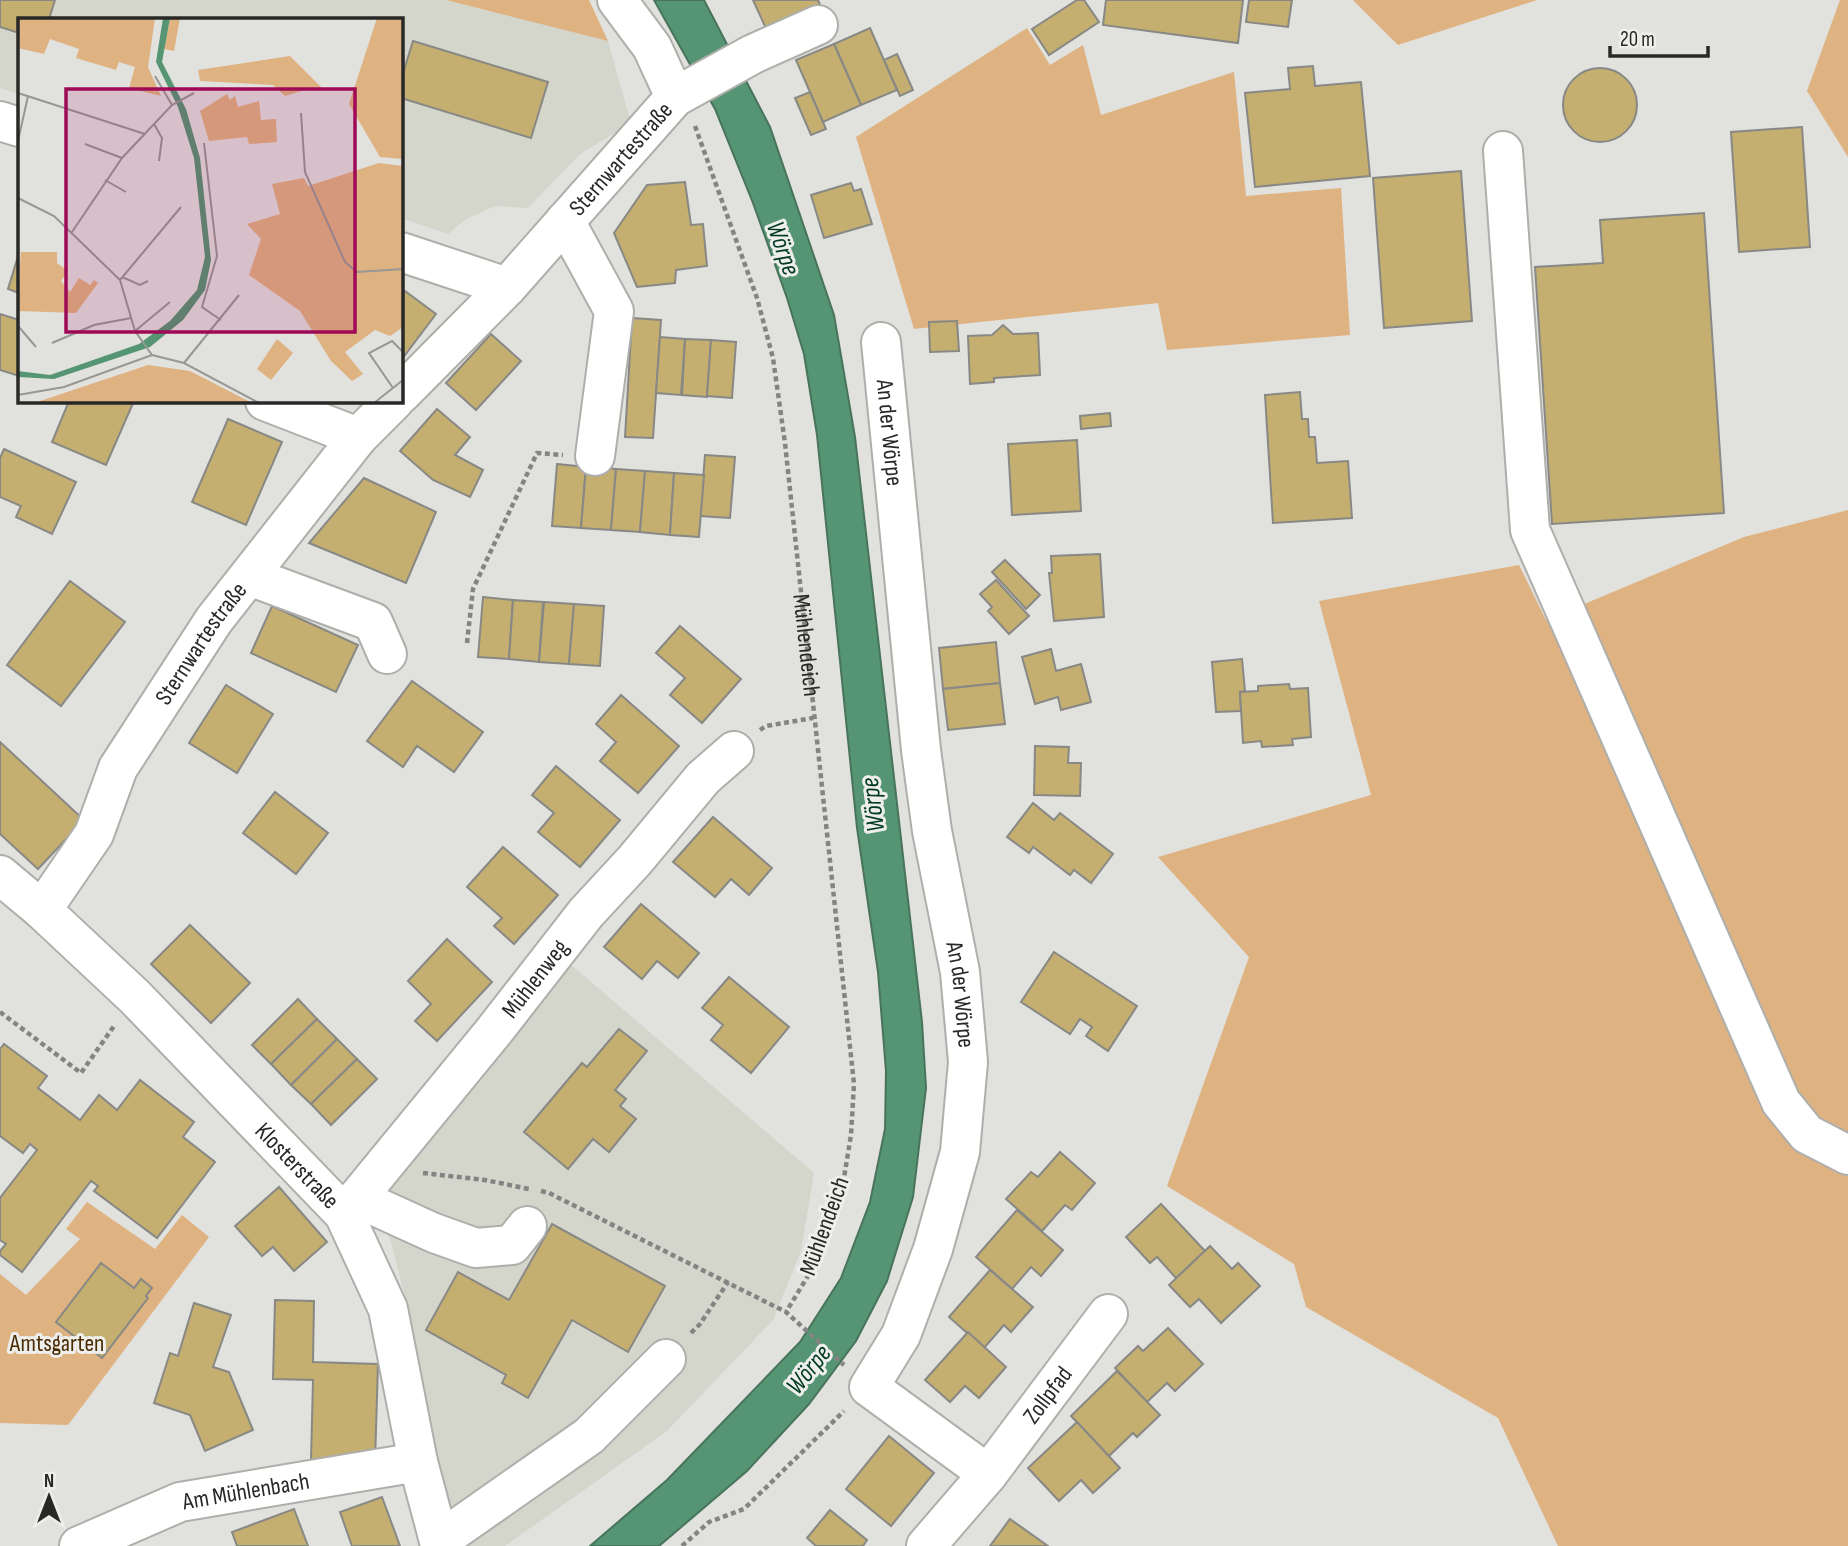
<svg xmlns="http://www.w3.org/2000/svg" width="1848" height="1546" viewBox="0 0 1848 1546" font-family="'Sofia Sans Condensed',sans-serif">
  <style>
    .built { fill: #d4d5cb }
    .green { fill: #dfb281 }
    .water { fill: #559573; stroke: #48745c; stroke-width: 2 }
    .building { fill: #c4ae70; stroke: #888885; stroke-width: 2 }
    .lines { fill: none; stroke-linecap: round; stroke-linejoin: round }
    .minor-casing { stroke: #aeaeab; stroke-width: 42 }
    .path { stroke: #848482; stroke-width: 4.5; stroke-dasharray: 5 3.5; stroke-linecap: butt }
    .minor { stroke: #fff; stroke-width: 38 }
    .labels { text-anchor: middle; stroke-width: 6; stroke-linejoin: round; paint-order: stroke }
    .street-label { font-size: 24px; fill: #282827; stroke: #eeefec }
    .park-label { font-size: 24px; fill: #492a01; stroke: #eeefec }
    .water-label { font-size: 26px; font-style: italic; fill: #023a23; stroke: #eeefec }
    .inset-road { fill: none; stroke: #979795; stroke-width: 2 }
    .view { fill: #9e0a55; fill-opacity: 0.15; stroke: #9e0a55; stroke-width: 3.5 }
    .inset-edge { fill: none; stroke: #282827; stroke-width: 3.5 }
  </style>
  <rect width="100%" height="100%" fill="#e1e1de"/>
  <g class="built">
    <path d="M0,0H446L608,41L631,123L580,154L528,208L495,206L466,219L448,234L401,218V19H19V94L0,88Z"/>
    <path d="M570,964L814,1173L801,1251L773,1320L667,1431L505,1546H460L444,1496L407,1305L391,1242L382,1220L370,1206L490,1068Z"/>
  </g>
  <g class="green">
    <path d="M446,0H589L608,41Z"/>
    <path d="M1353,0H1537L1398,45Z"/>
    <path d="M1840,0H1848V157L1807,91Z"/>
    <path d="M1027,28L1050,65L1083,45L1101,115L1234,72L1246,196L1341,188L1350,335L1167,350L1158,303L914,329L856,137Z"/>
    <path d="M1848,510V1546H1558L1498,1418L1306,1307L1294,1264L1167,1186L1249,957L1158,857L1371,795L1319,601L1519,565L1546,620L1744,537Z"/>
    <path d="M87,1202L155,1249L182,1215L209,1237L68,1425L0,1423V1274L26,1295L80,1239L66,1229Z"/>
  </g>
  <path class="water" d="M654,0H704L770,127L834,315L855,437L922,1022L926,1088L913,1197L887,1281L856,1341L809,1404L747,1471L659,1546H590L667,1480L800,1342L841,1278L870,1202L885,1129L886,1071L878,972L857,828L817,435L804,354L787,298L753,203L715,109Z"/>
  <g class="building">
    <path d="M0,0H55L49,19H19V33L0,27Z"/>
    <path d="M753,0H818L822,9L768,33Z"/>
    <path d="M1077,0H1084L1099,22L1049,55L1032,29Z"/>
    <path d="M1106,0H1243L1238,43L1103,25Z"/>
    <path d="M1249,0H1292L1288,27L1246,22Z"/>
    <path d="M870,28L897,90L861,105L834,44Z"/>
    <path d="M413,41L548,82L531,138L401,98V80Z"/>
    <path d="M834,44L861,105L823,122L796,60Z"/>
    <path d="M897,54L913,90L900,96L884,60Z"/>
    <path d="M1313,66L1315,86L1361,82L1370,176L1255,187L1245,93L1290,89L1288,68Z"/>
    <circle cx="1600" cy="105" r="37"/>
    <path d="M810,92L826,129L811,135L795,98Z"/>
    <path d="M1802,127L1810,247L1739,252L1731,132Z"/>
    <path d="M1461,171L1472,321L1384,328L1373,178Z"/>
    <path d="M685,182L691,225L703,224L707,266L676,270L675,283L637,287L614,233L647,185Z"/>
    <path d="M851,183L854,191L861,189L872,224L824,238L811,195Z"/>
    <path d="M1704,213L1724,513L1552,524L1535,267L1603,263L1600,220Z"/>
    <path d="M19,253V293L8,289Z"/>
    <path d="M405,291L436,314L402,359L401,297Z"/>
    <path d="M0,314L19,320V376L0,370Z"/>
    <path d="M632,318L661,320L653,438L625,437Z"/>
    <path d="M957,321L959,351L930,352L929,322Z"/>
    <path d="M1003,325L1013,334L1038,333L1040,375L994,378V382L970,384L968,336L992,335Z"/>
    <path d="M491,334L521,361L476,410L446,383Z"/>
    <path d="M660,337L685,339L681,395L656,393Z"/>
    <path d="M685,339L711,340L707,397L682,395Z"/>
    <path d="M711,340L736,342L732,398L707,396Z"/>
    <path d="M1300,392L1302,419H1308L1309,437H1315L1317,463L1348,461L1352,518L1273,523L1265,395Z"/>
    <path d="M69,401H134L106,465L52,442Z"/>
    <path d="M437,409L470,437L455,455L483,470L470,497L433,480L400,451Z"/>
    <path d="M1110,413L1111,426L1081,429L1080,416Z"/>
    <path d="M228,419L282,442L246,525L192,502Z"/>
    <path d="M1077,440L1081,511L1012,515L1008,444Z"/>
    <path d="M4,449L76,482L52,534L16,517L21,506L0,497V458Z"/>
    <path d="M705,455L735,457L730,518L700,516Z"/>
    <path d="M557,464L586,467L581,528L552,526Z"/>
    <path d="M586,467L616,469L611,530L581,528Z"/>
    <path d="M616,469L645,471L640,532L611,530Z"/>
    <path d="M645,471L674,473L670,535L640,532Z"/>
    <path d="M674,473L704,475L699,537L670,535Z"/>
    <path d="M364,478L436,512L406,583L309,543Z"/>
    <path d="M1100,554L1104,617L1054,621L1049,573H1052L1051,556Z"/>
    <path d="M1005,560L1040,595L1026,609L992,572Z"/>
    <path d="M996,580L1029,616L1009,634L988,611L992,607L980,594Z"/>
    <path d="M70,581L125,622L61,706L7,665Z"/>
    <path d="M483,597L513,600L509,659L478,657Z"/>
    <path d="M513,600L543,602L539,662L509,659Z"/>
    <path d="M544,602L574,604L569,664L539,662Z"/>
    <path d="M574,604L604,606L600,666L569,664Z"/>
    <path d="M272,606L358,645L336,692L251,653Z"/>
    <path d="M680,626L741,679L702,723L670,695L685,678L656,653Z"/>
    <path d="M996,642L1000,683L943,689L939,648Z"/>
    <path d="M1051,649L1056,671L1081,664L1091,702L1061,710L1058,697L1035,704L1022,657Z"/>
    <path d="M1242,659L1245,691L1240,692L1241,711L1216,712L1212,662Z"/>
    <path d="M412,681L483,732L454,772L417,746L403,767L367,741Z"/>
    <path d="M1000,683L1005,724L948,730L943,689Z"/>
    <path d="M1289,684L1290,689L1308,688L1311,737L1292,739L1293,745L1262,747L1261,741L1243,743L1240,692L1258,691V686Z"/>
    <path d="M226,685L273,714L237,773L189,743Z"/>
    <path d="M621,695L679,746L638,793L600,761L616,742L596,724Z"/>
    <path d="M0,742L84,820L38,869L0,834Z"/>
    <path d="M1035,746L1069,747L1068,763H1081L1080,796L1034,795Z"/>
    <path d="M556,766L620,820L580,867L538,832L554,813L532,795Z"/>
    <path d="M275,792L328,833L296,874L243,833Z"/>
    <path d="M1033,803L1054,820L1060,813L1113,854L1091,883L1074,870L1070,875L1033,847L1029,853L1007,837Z"/>
    <path d="M713,817L772,868L749,895L731,879L715,897L673,862Z"/>
    <path d="M503,847L558,895L514,944L494,926L502,918L467,887Z"/>
    <path d="M641,904L699,953L678,978L657,961L642,979L604,947Z"/>
    <path d="M190,925L250,983L211,1023L151,964Z"/>
    <path d="M447,939L492,982L437,1041L415,1021L431,1004L408,981Z"/>
    <path d="M1054,952L1137,1006L1108,1051L1086,1036L1092,1027L1080,1019L1070,1034L1021,1002Z"/>
    <path d="M729,977L789,1027L751,1073L711,1040L723,1025L702,1008Z"/>
    <path d="M298,999L317,1019L271,1064L252,1045Z"/>
    <path d="M317,1019L337,1039L291,1085L271,1064Z"/>
    <path d="M619,1029L647,1051L615,1090L626,1099L620,1106L636,1119L609,1152L593,1139L568,1169L524,1132L582,1063L587,1067Z"/>
    <path d="M337,1039L357,1059L311,1104L291,1085Z"/>
    <path d="M4,1044L47,1076L38,1088L80,1120L99,1095L117,1110L140,1080L194,1122L183,1137L215,1162L157,1238L94,1191L98,1186L91,1181L22,1272L0,1255V1251L6,1244L0,1240V1198L37,1150L30,1144L23,1153L0,1136V1049Z"/>
    <path d="M357,1059L377,1079L331,1125L311,1104Z"/>
    <path d="M1060,1152L1095,1183L1072,1210L1065,1205L1042,1231L1006,1199L1031,1172L1038,1177Z"/>
    <path d="M279,1187L327,1242L294,1271L273,1247L262,1256L235,1226Z"/>
    <path d="M1161,1204L1205,1251L1176,1278L1157,1257L1150,1263L1126,1237Z"/>
    <path d="M1017,1210L1063,1250L1041,1276L1031,1267L1012,1289L976,1257Z"/>
    <path d="M552,1224L665,1286L628,1352L572,1320L528,1398L502,1383L506,1375L426,1330L458,1272L509,1300Z"/>
    <path d="M1210,1246L1232,1269L1238,1263L1260,1286L1221,1323L1199,1299L1190,1307L1169,1285Z"/>
    <path d="M101,1263L134,1288L141,1279L152,1288L146,1296L148,1298L102,1358L56,1322Z"/>
    <path d="M990,1270L1033,1307L1011,1332L1004,1325L984,1348L949,1317Z"/>
    <path d="M275,1300L314,1301L313,1362L378,1364L375,1462L311,1460L313,1380L273,1379Z"/>
    <path d="M194,1303L231,1315L213,1367L229,1372L253,1430L205,1451L190,1415L154,1403L170,1353L178,1356Z"/>
    <path d="M1168,1328L1203,1364L1175,1391L1167,1383L1147,1402L1115,1368L1138,1346L1143,1351Z"/>
    <path d="M968,1332L1006,1367L979,1398L965,1386L950,1402L925,1380Z"/>
    <path d="M1117,1371L1160,1415L1137,1437L1133,1433L1109,1456L1071,1416Z"/>
    <path d="M1077,1422L1120,1468L1093,1493L1081,1480L1059,1501L1028,1468Z"/>
    <path d="M889,1436L934,1473L891,1526L846,1489Z"/>
    <path d="M382,1497L400,1546H352L340,1512Z"/>
    <path d="M294,1509L308,1546H237L232,1532Z"/>
    <path d="M830,1510L867,1540L863,1546H816L807,1538Z"/>
    <path d="M1010,1519L1048,1546H990Z"/>
  </g>
  <g class="lines">
    <defs>
      <g id="minor">
        <path d="M617,0L652,47L675,97"/>
        <path d="M0,121L19,127"/>
        <path d="M1503,151L1530,530L1781,1102L1807,1134L1848,1155"/>
        <path d="M565,221L614,311L595,456"/>
        <path d="M401,252L507,287"/>
        <path id="s2" d="M881,342L921,750L932,831L960,972L968,1062L960,1152L933,1249L901,1335L869,1387L988,1474"/>
        <path id="s3" d="M401,394L507,287L675,97L753,54L818,25"/>
        <path d="M265,401L358,437"/>
        <path d="M249,576L373,622L387,654"/>
        <path id="s4" d="M0,875L42,910L135,997L344,1214L388,1309L418,1462L439,1541L442,1546"/>
        <path id="s5" d="M42,910L94,834L118,768L214,620L358,437L394,401"/>
        <path d="M357,1198L434,1233L476,1248L512,1245L527,1226"/>
        <path id="s6" d="M344,1214L494,1031L586,913L635,860L703,778L734,751"/>
        <path d="M439,1541L589,1436L666,1359"/>
        <path id="s7" d="M79,1546L180,1502L418,1462"/>
        <path id="s8" d="M926,1546L988,1474L1108,1314"/>
      </g>
    </defs>
    <use href="#minor" class="minor-casing"/>
    <g class="path">
      <path id="s1" d="M695,126L757,298L773,358L785,443L854,1084L851,1135L842,1190L814,1266L786,1312"/>
      <path d="M467,643L473,589L537,453L563,455"/>
      <path d="M760,730L766,726L813,718"/>
      <path d="M0,1012L81,1073L114,1026"/>
      <path d="M423,1173L485,1180L529,1189"/>
      <path d="M541,1191L549,1193L786,1312L844,1365"/>
      <path d="M691,1333L700,1324L728,1282"/>
      <path d="M682,1546L709,1522L744,1509L844,1411"/>
    </g>
    <use href="#minor" class="minor"/>
  </g>
  <g class="labels">
    <g class="street-label">
      <text dy="8" stroke="none"><textPath href="#s3" startOffset="322">Sternwartestraße</textPath></text>
      <text dy="8" stroke="none"><textPath href="#s2" startOffset="91">An der Wörpe</textPath></text>
      <text dy="8" stroke="none"><textPath href="#s5" startOffset="312">Sternwartestraße</textPath></text>
      <text dy="8" stroke="none"><textPath href="#s1" startOffset="534">Mühlendeich</textPath></text>
      <text dy="8" stroke="none"><textPath href="#s6" startOffset="303">Mühlenweg</textPath></text>
      <text dy="8" stroke="none"><textPath href="#s2" startOffset="658">An der Wörpe</textPath></text>
      <text dy="8" stroke="none"><textPath href="#s4" startOffset="416">Klosterstraße</textPath></text>
      <text transform="translate(824 1226) rotate(-70)" y="8">Mühlendeich</text>
      <text dy="8" stroke="none"><textPath href="#s8" startOffset="194">Zollpfad</textPath></text>
      <text dy="8" stroke="none"><textPath href="#s7" startOffset="177">Am Mühlenbach</textPath></text>
    </g>
    <g class="park-label">
      <text x="57" y="1351">Amtsgarten</text>
    </g>
    <g class="water-label">
      <text transform="translate(784 248) rotate(71)" y="9">Wörpe</text>
      <text transform="translate(872 805) rotate(-97)" y="9">Wörpe</text>
      <text transform="translate(808 1369) rotate(-51)" y="9">Wörpe</text>
    </g>
  </g>
  <g transform="translate(18 18)">
    <rect width="385" height="385" fill="#e1e1de"/>
    <path d="M0,0H137L130,49L143,78L111,70L117,49L101,44L98,52L58,40L61,31L32,21L26,36L0,30ZM152,0H162L156,33L146,31ZM359,0H385V141L362,139L331,86ZM272,38L303,69L302,73L293,70L267,78L255,67L182,63L180,52ZM209,76L212,82L217,78L220,89L241,83L243,102L258,101L259,124L231,126L229,119L191,123L182,93ZM361,145L385,148V309L372,318L357,312L327,334L345,356L334,363L313,343L282,293L231,257L243,221L229,206L262,196L254,166L286,160L290,168ZM3,229V234H39V245L50,253L43,263L52,274L61,260L72,267L76,262L80,265L58,295L0,293ZM259,321L275,335L253,362L239,351ZM130,347L172,353L234,385L19,384Z" fill="#dfb281"/>
    <path d="M145,0H152L144,44L168,91L182,140L193,242L187,272L165,302L132,329L36,361L0,359V353L32,357L121,326L152,303L179,272L187,239L176,140L160,89L138,44Z" fill="#559573"/>
    <path class="inset-road" d="M137,58L154,87M0,75L127,116M283,95L287,154L327,244L339,254L385,251M136,106L144,120L141,143M0,123L10,78M186,125L199,238L184,289L203,302M67,126L104,140M87,162L108,174M0,180L36,198L102,262L117,313L134,337M54,214L104,140L154,87L176,75M104,259L122,267L130,263M102,262L163,189M0,308L18,329M117,313L152,284M34,325L76,307L113,300M134,337L166,345L241,385M166,345L221,277M375,370L351,335L374,323L385,334M0,377L46,369L134,337M356,385L385,362"/>
    <path class="view" d="M48,71H337V314H48Z"/>
    <rect width="385" height="385" class="inset-edge"/>
  </g>
  <g transform="translate(49 1497)" stroke="#eeefec" stroke-width="5" paint-order="stroke">
  <path d="M0-5L12 26L0 18L-12 26Z" fill="#282827"/>
  <text y="-10" font-size="19" font-weight="bold" text-anchor="middle" fill="#282827">N</text>
  </g>
  <path d="M1610 46v10h98v-10" fill="none" stroke="#282827" stroke-width="3.5"/>
  <text x="1620" y="46" font-size="21" fill="#282827" stroke="#eeefec" stroke-width="5" paint-order="stroke">20 m</text>
</svg>
